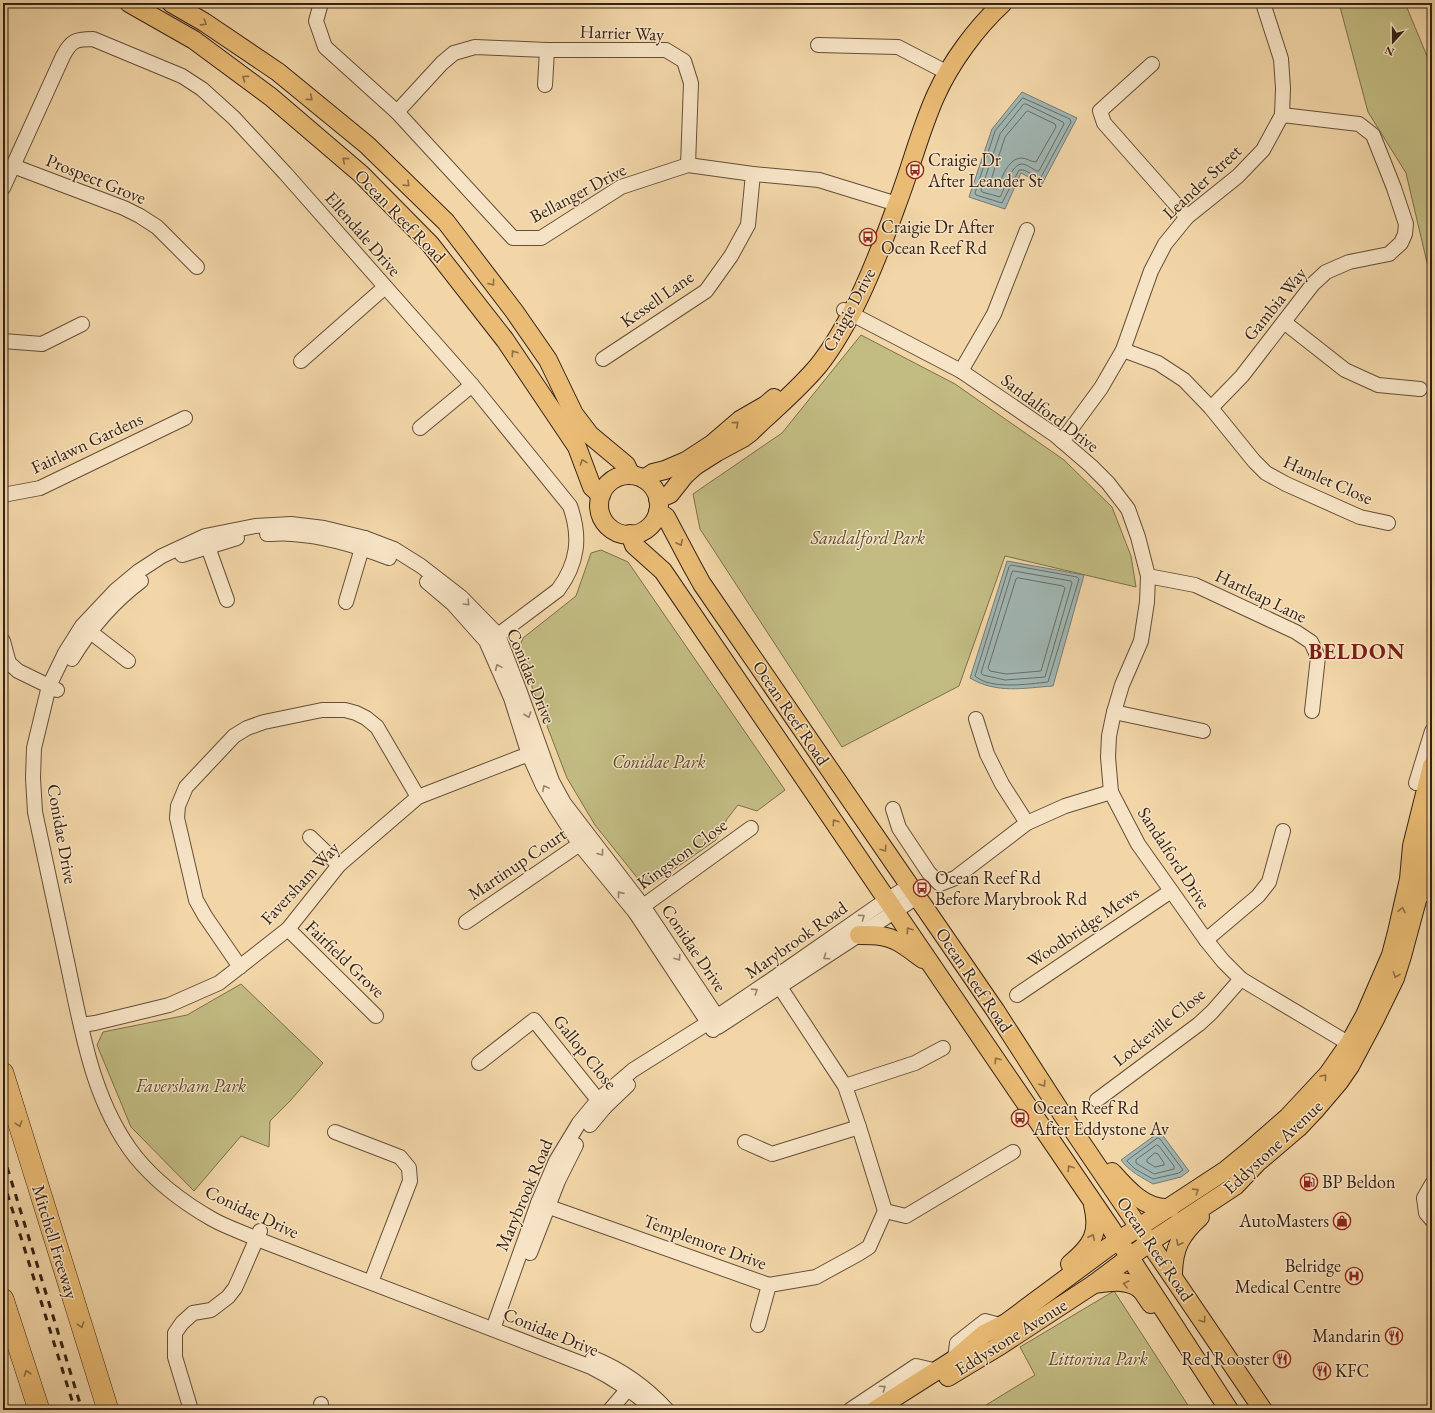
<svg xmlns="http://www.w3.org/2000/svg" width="1435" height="1413" viewBox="0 0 1435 1413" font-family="'EB Garamond',serif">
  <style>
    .green { fill: #c2bc83; stroke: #7c6f4c }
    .water { fill: #a0b6b3; stroke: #757b73 }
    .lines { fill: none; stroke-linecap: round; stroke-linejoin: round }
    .shore { stroke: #6a6c64; stroke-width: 1 }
    .minor-casing { stroke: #644f39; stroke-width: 16 }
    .major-casing { stroke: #352214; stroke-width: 20 }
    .highway-casing { stroke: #352214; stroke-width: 22 }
    .minor { stroke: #f7e4c6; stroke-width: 14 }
    .major { stroke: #e9bb74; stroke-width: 18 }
    .highway { stroke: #e9bb74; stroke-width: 21 }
    .rail { stroke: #352214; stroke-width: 3; stroke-dasharray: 7 7; stroke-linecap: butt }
    .oneway { stroke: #8f6e44 }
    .oneway2 { stroke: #96836d }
    .labels { text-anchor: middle; stroke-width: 3; stroke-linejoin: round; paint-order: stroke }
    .street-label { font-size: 18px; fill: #352214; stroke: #f7e4c6 }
    .poi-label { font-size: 18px; fill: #352214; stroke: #f7e4c6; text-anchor: start }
    .park-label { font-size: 18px; font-style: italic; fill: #584830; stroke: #f7e4c6 }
    .district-label { font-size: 22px; font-weight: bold; letter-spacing: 1px; fill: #7a1f14; stroke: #f7e4c6 }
  </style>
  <rect width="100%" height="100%" fill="#f2d6a8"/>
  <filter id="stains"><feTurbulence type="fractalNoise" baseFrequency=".005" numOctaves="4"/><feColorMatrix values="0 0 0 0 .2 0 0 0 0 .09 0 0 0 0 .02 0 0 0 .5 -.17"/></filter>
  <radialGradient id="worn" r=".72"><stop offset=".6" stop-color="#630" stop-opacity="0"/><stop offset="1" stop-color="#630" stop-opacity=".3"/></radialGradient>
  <g class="green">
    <path d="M1339,3H1405L1432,68V284L1406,173L1368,112Z"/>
    <path d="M861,335L955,384L1064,460L1112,507L1131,556L1136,587L1005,556L959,686L842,747L700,529L693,494L782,433Z"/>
    <path d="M601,550L628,562L785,790L757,811L738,805L727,819L716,840L653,884L639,880L595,825L567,778L518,650L523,638L576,596L591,553Z"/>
    <path d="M241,984L323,1063L290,1101L270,1121L269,1147L241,1136L194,1191L131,1127L97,1045L103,1032L187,1015Z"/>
    <path d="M1114,1291L1191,1410H978L1035,1375L1020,1347Z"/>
  </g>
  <g class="water">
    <path d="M1022,92L1077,118L1042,184L1021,173L1005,209L969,197L992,129Z"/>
    <path d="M1007,561L1084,575L1053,686C1023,688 997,694 970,678Z"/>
    <path d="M1158,1133H1161L1189,1171L1181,1177L1153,1184C1141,1177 1129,1171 1121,1160Z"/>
  </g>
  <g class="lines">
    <g class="shore">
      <path d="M1023,98L1070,119L1071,122L1041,177L1039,178L1024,170H1019L1002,203L976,195L975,193L995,131Z"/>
      <path d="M1024,104H1026L1063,122L1064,124L1039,171H1037C1032,169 1027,164 1022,164C1011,164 1005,189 1000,197L982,192L981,190L1000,134Z"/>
      <path d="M1028,111L1055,124L1056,127L1036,162C1031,162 1027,158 1021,158C1007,159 1002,179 997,189L990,188L989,186L1005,137L1026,112Z"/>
      <path d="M1011,565L1077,577L1079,579L1048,682C1028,684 991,690 975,676L1009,567Z"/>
      <path d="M1014,571L1071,581L1072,583L1045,677L1005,680L983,675L981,673L1012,572Z"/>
      <path d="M1019,578L1063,586L1065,588L1041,671L1006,674L990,671L988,668L1016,579Z"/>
      <path d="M1158,1138L1160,1139L1183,1170L1179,1173L1153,1179L1135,1169L1127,1161Z"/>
      <path d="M1157,1145L1159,1146L1174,1166V1169L1154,1174L1136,1163V1160Z"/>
      <path d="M1155,1153L1158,1154L1164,1163V1165L1155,1167L1147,1162V1160Z"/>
    </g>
    <defs>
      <g id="minor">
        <path d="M321,3L316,21L325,47L397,112L513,238H541L621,187L688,165L753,174L819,180L897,204"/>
        <path d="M818,45L898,47L948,73"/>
        <path d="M1152,64L1100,111L1104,123L1187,217"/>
        <path d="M545,85L547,50"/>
        <path d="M397,112L442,63L454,53L475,47L547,50H666L684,61L691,83L688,165"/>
        <path d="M13,166L124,208L140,216L157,227L197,267"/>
        <path d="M3,188L63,56C71,41 75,39 93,39L182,76L202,89L234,118L285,173L472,385L570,506C581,537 578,563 558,590L498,635L490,639"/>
        <path d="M844,310L961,371L1055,435L1091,466L1108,483L1128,509L1138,537L1148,576L1147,602L1141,641L1122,685L1114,712L1109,736L1108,757L1111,792L1138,844L1206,940L1223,961L1241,979L1358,1049"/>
        <path d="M1284,322L1345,370L1378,385L1420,389"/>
        <path d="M3,341L42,344L82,324"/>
        <path d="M1123,350L1158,363L1184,380L1211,408L1242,376L1313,284L1326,272L1349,262L1389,254L1401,243L1405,234L1406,224L1394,188L1373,135L1359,124L1282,115"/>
        <path d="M603,359L706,291L731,256L748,225L753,174"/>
        <path d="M301,361L385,287"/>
        <path d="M961,371L994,314L1027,230"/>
        <path d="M1211,408L1254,461L1266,473L1286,484L1360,517L1388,523"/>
        <path d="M420,428L472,385"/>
        <path d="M1062,441L1101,388L1123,350L1151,271L1165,244L1187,217L1238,176L1263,150L1282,115L1283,88L1281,59L1263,3"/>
        <path d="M3,495L40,488L185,418"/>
        <path d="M267,534C276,534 284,533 292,534C326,536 358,546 389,558"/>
        <path d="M206,538L208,547L227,600"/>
        <path d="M182,555L237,538"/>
        <path d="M1148,576L1195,585L1296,632L1311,642L1318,657L1312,711"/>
        <path d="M427,582L453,604L486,641L511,698L529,755L543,786L556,808L580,845L635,912L713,1030"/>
        <path d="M346,602L365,538"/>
        <path d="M84,627L128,661"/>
        <path d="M3,641L9,663L18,671L57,690"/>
        <path d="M72,659C90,629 113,602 141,581"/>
        <path d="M1114,712L1203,731"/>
        <path d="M976,719L987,754L1002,784L1027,823"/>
        <path d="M1416,783L1432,731"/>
        <path d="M893,809L899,828L929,873L940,884L955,878L1027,823L1065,806L1111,792"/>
        <path d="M310,837L339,865"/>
        <path d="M1409,891L1432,895"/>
        <path d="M635,912L751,828"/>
        <path d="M466,922L587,839"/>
        <path d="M288,929L376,1016"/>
        <path d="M1206,940L1258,896L1269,882L1283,831"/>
        <path d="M240,967L205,916L196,900L177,818L178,806L186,787L234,736L247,728L264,722L322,710H345L356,713L366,718L377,727L418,797"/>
        <path d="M1017,995L1171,891"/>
        <path d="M81,1025L95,1023L169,1005L219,983L288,929L339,865L418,797L521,757L538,753"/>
        <path d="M718,1027L917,897"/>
        <path d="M479,1063L534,1020L598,1100L605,1107"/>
        <path d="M845,1086L915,1063L943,1048"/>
        <path d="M1097,1100L1199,1024L1212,1012L1241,979"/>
        <path d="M590,1125L605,1107L628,1085"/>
        <path d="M335,1132L400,1157L409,1168L410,1181L371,1282"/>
        <path d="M745,1142L772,1154L859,1127"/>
        <path d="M1432,1184L1424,1198L1426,1213L1432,1220"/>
        <path d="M538,1203L769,1285L816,1277L858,1254L869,1247L885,1211L859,1127L845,1086L774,978"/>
        <path d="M885,1211L906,1216L1013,1152"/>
        <path d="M530,1253L558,1181L576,1145"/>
        <path d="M758,1325L769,1285"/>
        <path d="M493,1329L538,1203L556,1161L579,1123L598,1100L633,1070L703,1026L774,978L876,907L909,886"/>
        <path d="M593,1358C620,1369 647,1388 667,1410"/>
        <path d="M955,1359L957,1343L985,1321L1000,1325"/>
        <path d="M191,1410L175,1357V1333L182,1323L193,1313L211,1310L228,1297L235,1288L240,1277L260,1231"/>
        <path d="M321,1410V1404"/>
        <path d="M610,1410L633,1383"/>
        <path d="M654,1410C635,1393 613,1378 591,1367L257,1239C242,1232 226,1227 212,1219C184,1203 156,1182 135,1156C93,1102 82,1032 68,966C57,915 46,863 35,812L33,778L34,748L49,686L65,653L82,626L115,591L139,571L162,556L205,536L255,526L291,524L324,528L365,538L394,549L421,566L461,597L498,635L520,692L552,781L564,803L643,906L722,1024"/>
        <path d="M850,1410L916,1366L938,1371"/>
      </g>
      <g id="major">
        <path d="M129,3L194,40L271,97L361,174L430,244L505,340L577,447L592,487L601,495"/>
        <path d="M171,3L204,22L278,72L367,145L446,222L514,311L548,360L574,414L590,435L626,465L631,475"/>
        <circle cx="629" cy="505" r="30"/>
        <path d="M644,479L653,473L665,470L686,461L712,444L740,420L766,405L774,398"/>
        <path d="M658,499L670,494L685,475L695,466L717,452L743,438L751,432C757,426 763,420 769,415C786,399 803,384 818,366C831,350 842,331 852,312C870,278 884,240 897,204C911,168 920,130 936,95C951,62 976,28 1003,3"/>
        <path d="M658,512L666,517L692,566L702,584L995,1010L1064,1117L1263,1410"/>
        <path d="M630,534L634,545L663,571L1110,1227L1229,1410"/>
        <path d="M859,935C866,935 874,935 881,936C897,938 910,950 923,959"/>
        <path d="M1112,1172C1127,1189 1145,1210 1170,1208"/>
        <path d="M1070,1264C1092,1246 1100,1233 1093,1205"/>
        <path d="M1173,1276C1173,1249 1180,1235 1200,1217"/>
        <path d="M1094,1284C1109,1282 1130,1278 1142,1291C1145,1295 1148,1300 1151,1304"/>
        <path d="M948,1377L1001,1345L1094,1284L1150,1242L1235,1186L1257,1163L1298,1128L1316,1109L1339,1082L1350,1066L1375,1019L1395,978L1402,956L1419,893L1432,829"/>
        <path d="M875,1410L955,1359L984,1334L1006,1323L1107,1248L1226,1170L1248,1152L1288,1117L1328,1074L1349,1044L1365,1015L1391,955L1397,932L1409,879L1412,846L1432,766"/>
      </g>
      <g id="highway">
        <path d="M3,1073L108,1410"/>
        <path d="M3,1299L39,1410"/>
      </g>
    </defs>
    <use href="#minor" class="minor-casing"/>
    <use href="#major" class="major-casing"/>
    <use href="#highway" class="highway-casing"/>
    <use href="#minor" class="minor"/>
    <use href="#major" class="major"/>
    <use href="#highway" class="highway"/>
    <g class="rail">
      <path d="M3,1154L82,1410"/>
      <path d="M3,1180L75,1410"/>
    </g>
  </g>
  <defs><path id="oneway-chevron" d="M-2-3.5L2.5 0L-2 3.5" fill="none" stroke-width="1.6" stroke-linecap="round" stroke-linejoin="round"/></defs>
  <g class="oneway">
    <use href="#oneway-chevron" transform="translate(204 23) rotate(32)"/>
    <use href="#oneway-chevron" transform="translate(245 78) rotate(-144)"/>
    <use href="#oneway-chevron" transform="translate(310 98) rotate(40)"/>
    <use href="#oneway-chevron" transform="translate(345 160) rotate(-140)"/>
    <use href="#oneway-chevron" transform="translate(407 184) rotate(44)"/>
    <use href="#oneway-chevron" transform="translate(492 283) rotate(53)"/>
    <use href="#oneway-chevron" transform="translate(514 353) rotate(-124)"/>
    <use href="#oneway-chevron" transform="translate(736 424) rotate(-40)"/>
    <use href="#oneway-chevron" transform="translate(583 462) rotate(-110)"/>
    <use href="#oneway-chevron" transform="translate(680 543) rotate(63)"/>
    <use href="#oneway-chevron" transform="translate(835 822) rotate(-124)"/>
    <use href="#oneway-chevron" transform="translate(884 849) rotate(56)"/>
    <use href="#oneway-chevron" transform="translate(1402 910) rotate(-78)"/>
    <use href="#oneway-chevron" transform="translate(909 930) rotate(-124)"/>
    <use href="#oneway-chevron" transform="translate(1396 975) rotate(111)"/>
    <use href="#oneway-chevron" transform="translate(997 1060) rotate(-124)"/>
    <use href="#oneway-chevron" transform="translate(1324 1077) rotate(-50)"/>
    <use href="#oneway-chevron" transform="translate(1043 1084) rotate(57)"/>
    <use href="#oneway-chevron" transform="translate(19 1124) rotate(73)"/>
    <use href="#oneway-chevron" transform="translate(1070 1168) rotate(-124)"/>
    <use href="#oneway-chevron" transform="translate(1196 1191) rotate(-33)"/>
    <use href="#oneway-chevron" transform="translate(1092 1237) rotate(-65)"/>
    <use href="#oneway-chevron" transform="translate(1179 1243) rotate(117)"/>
    <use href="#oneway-chevron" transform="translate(1126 1284) rotate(-166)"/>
    <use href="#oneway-chevron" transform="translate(1203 1320) rotate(56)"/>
    <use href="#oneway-chevron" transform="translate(81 1325) rotate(73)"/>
    <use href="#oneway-chevron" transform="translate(27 1373) rotate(-108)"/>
  </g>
  <g class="oneway2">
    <use href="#oneway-chevron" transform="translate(467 603) rotate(46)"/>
    <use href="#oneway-chevron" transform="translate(498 667) rotate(-114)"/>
    <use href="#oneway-chevron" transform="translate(528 715) rotate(71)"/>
    <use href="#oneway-chevron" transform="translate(545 788) rotate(-118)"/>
    <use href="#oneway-chevron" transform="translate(601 853) rotate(52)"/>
    <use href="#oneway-chevron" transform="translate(620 894) rotate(-129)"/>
    <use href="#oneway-chevron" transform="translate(862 917) rotate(-36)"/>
    <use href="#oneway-chevron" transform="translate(826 957) rotate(146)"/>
    <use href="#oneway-chevron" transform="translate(678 958) rotate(56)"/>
    <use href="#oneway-chevron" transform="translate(755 991) rotate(-33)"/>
    <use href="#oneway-chevron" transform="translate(883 1388) rotate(-34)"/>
  </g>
  <defs>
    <symbol id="bus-ring" viewBox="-11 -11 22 22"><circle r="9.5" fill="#f7e4c6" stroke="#8f2418" stroke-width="1.5"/><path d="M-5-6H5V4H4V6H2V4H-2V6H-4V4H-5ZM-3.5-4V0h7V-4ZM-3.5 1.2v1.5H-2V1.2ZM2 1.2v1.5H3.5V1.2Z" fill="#8f2418"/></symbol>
    <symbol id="fuel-ring" viewBox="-11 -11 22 22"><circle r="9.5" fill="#f7e4c6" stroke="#8f2418" stroke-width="1.5"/><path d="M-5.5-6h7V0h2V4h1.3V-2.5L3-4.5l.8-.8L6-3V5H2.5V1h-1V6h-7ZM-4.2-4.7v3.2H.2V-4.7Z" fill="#8f2418"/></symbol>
    <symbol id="shop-ring" viewBox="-11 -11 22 22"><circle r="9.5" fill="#f7e4c6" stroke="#8f2418" stroke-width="1.5"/><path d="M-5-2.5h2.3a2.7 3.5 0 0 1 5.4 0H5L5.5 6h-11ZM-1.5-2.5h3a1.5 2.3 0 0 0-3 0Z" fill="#8f2418"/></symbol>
    <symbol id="hospital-ring" viewBox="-11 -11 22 22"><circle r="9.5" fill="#f7e4c6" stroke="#8f2418" stroke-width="1.5"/><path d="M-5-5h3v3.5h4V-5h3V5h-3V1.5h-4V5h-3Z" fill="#8f2418"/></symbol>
    <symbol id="restaurant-ring" viewBox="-11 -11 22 22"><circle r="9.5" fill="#f7e4c6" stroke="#8f2418" stroke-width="1.5"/><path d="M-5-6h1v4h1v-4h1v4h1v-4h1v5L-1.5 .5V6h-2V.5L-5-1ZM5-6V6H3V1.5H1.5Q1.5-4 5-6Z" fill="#8f2418"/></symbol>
  </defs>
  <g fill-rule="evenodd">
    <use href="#bus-ring" x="905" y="160" width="20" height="20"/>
    <use href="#bus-ring" x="858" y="227" width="20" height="20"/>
    <use href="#bus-ring" x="912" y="878" width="20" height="20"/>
    <use href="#bus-ring" x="1010" y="1108" width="20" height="20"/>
    <use href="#fuel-ring" x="1299" y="1172" width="20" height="20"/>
    <use href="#shop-ring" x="1332" y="1211" width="20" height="20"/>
    <use href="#hospital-ring" x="1344" y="1266" width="20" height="20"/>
    <use href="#restaurant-ring" x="1384" y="1326" width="20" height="20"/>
    <use href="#restaurant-ring" x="1272" y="1349" width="20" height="20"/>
    <use href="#restaurant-ring" x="1312" y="1361" width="20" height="20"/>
  </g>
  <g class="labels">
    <g class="street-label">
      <text transform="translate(622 33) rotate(2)" y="6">Harrier Way</text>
      <text transform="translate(96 179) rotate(22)" y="6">Prospect Grove</text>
      <text transform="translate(1202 182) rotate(-43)" y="6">Leander Street</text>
      <text transform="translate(578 193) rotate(-28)" y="6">Bellanger Drive</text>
      <text transform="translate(400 216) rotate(46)" y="6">Ocean Reef Road</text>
      <text transform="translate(363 234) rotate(49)" y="6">Ellendale Drive</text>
      <text transform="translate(657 299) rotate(-35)" y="6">Kessell Lane</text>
      <text transform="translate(1275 304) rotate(-51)" y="6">Gambia Way</text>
      <text transform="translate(849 310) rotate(-62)" y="6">Craigie Drive</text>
      <text transform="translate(1050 413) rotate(37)" y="6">Sandalford Drive</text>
      <text transform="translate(87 443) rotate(-25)" y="6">Fairlawn Gardens</text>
      <text transform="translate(1328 480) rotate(24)" y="6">Hamlet Close</text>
      <text transform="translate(1261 596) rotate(26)" y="6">Hartleap Lane</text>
      <text transform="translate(531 676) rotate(68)" y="6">Conidae Drive</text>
      <text transform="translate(791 713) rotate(56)" y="6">Ocean Reef Road</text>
      <text transform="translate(62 834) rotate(80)" y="6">Conidae Drive</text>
      <text transform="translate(682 854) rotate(-36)" y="6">Kingston Close</text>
      <text transform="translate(1174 858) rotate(57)" y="6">Sandalford Drive</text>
      <text transform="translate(517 864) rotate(-34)" y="6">Martinup Court</text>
      <text transform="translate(300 883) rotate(-47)" y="6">Faversham Way</text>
      <text transform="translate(1083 927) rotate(-34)" y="6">Woodbridge Mews</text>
      <text transform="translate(796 940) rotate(-35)" y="6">Marybrook Road</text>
      <text transform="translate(694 948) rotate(56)" y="6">Conidae Drive</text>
      <text transform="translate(345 959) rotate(44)" y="6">Fairfield Grove</text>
      <text transform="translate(974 980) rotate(56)" y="6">Ocean Reef Road</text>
      <text transform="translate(1159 1027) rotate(-39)" y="6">Lockeville Close</text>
      <text transform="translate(585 1052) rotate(51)" y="6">Gallop Close</text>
      <text transform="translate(1273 1147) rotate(-43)" y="6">Eddystone Avenue</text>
      <text transform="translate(524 1195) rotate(-67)" y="6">Marybrook Road</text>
      <text transform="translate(252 1212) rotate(25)" y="6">Conidae Drive</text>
      <text transform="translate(55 1242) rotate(73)" y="6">Mitchell Freeway</text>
      <text transform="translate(705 1242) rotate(20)" y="6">Templemore Drive</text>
      <text transform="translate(1155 1249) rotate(56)" y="6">Ocean Reef Road</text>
      <text transform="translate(551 1332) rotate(22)" y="6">Conidae Drive</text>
      <text transform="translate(1011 1337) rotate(-32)" y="6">Eddystone Avenue</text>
    </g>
    <g class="poi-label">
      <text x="928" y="166">Craigie Dr<tspan x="928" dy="21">After Leander St</tspan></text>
      <text x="881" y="233">Craigie Dr After<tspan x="881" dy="21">Ocean Reef Rd</tspan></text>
      <text x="935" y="884">Ocean Reef Rd<tspan x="935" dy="21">Before Marybrook Rd</tspan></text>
      <text x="1033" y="1114">Ocean Reef Rd<tspan x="1033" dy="21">After Eddystone Av</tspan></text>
      <text x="1322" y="1188">BP Beldon</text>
      <text x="1329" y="1227" text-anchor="end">AutoMasters</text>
      <text x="1341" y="1272" text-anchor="end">Belridge<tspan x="1341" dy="21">Medical Centre</tspan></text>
      <text x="1381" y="1342" text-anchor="end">Mandarin</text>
      <text x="1269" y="1365" text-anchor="end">Red Rooster</text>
      <text x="1335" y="1377">KFC</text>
    </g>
    <g class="park-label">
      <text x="868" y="544">Sandalford Park</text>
      <text x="659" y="768">Conidae Park</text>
      <text x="191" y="1092">Faversham Park</text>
      <text x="1098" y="1365">Littorina Park</text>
    </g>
    <g class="district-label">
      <text x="1357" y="659">BELDON</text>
    </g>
  </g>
  <rect width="1435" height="1413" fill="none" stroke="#f2d6a8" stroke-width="16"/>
  <rect x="4" y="4" width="1427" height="1405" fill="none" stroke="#352214" stroke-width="2"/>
  <rect x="8" y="8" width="1419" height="1397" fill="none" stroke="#352214"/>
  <g transform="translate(1393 42) rotate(201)" stroke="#f7e4c6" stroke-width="3" paint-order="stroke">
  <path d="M0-3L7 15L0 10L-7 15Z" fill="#352214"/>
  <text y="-6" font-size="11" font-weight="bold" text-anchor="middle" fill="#352214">N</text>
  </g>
  <rect width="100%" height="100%" filter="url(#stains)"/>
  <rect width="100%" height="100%" fill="url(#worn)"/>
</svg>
